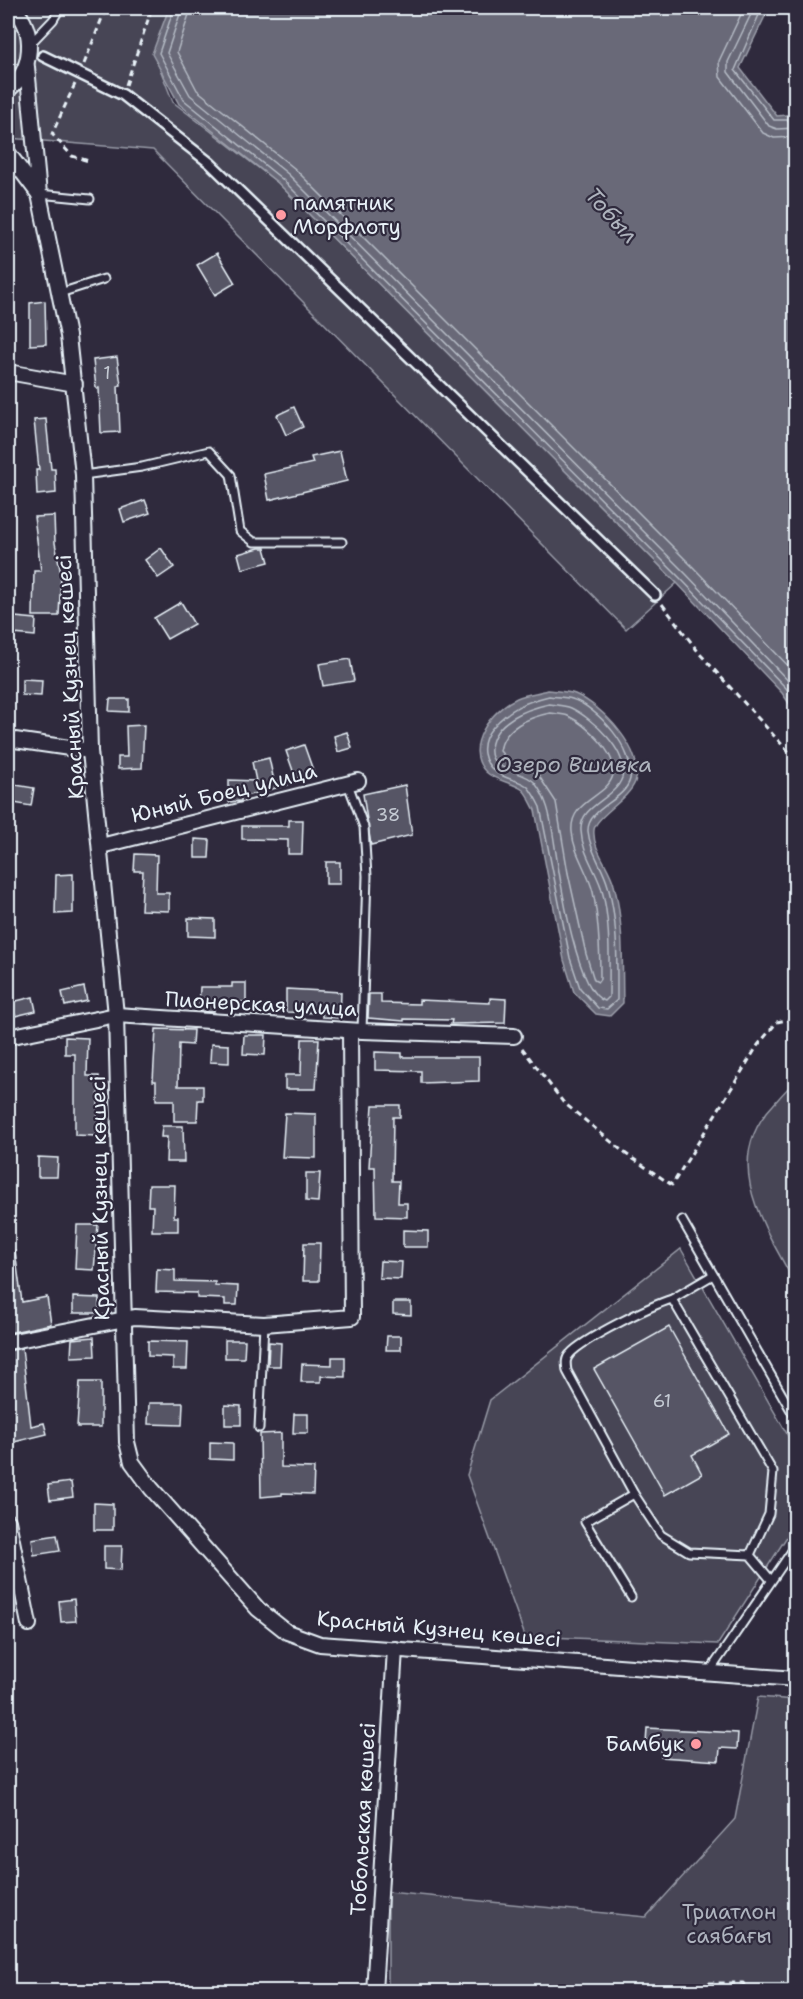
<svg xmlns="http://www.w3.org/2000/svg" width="803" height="1999" viewBox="0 0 803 1999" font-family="'Shantell Sans',sans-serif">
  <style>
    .green { fill: #464455; stroke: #979aa6; stroke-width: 1.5 }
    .water { fill: #696978; stroke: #9c9fab; stroke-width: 1.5 }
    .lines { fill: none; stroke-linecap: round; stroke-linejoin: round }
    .shore { stroke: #b5bbc5; stroke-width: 1.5 }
    .building { fill: #575565; stroke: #e8f1f8; stroke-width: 1.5 }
    .service-casing { stroke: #e8f1f8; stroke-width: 11 }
    .pedestrian-casing { stroke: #e8f1f8; stroke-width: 14 }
    .minor-casing { stroke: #e8f1f8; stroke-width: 18 }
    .path { stroke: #e8f1f8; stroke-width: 3; stroke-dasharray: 6 4.5; stroke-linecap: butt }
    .service { stroke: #2f2a3d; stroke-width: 7 }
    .pedestrian { stroke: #2f2a3d; stroke-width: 9 }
    .minor { stroke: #2f2a3d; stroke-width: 14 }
    .poi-dot { fill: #ff9aa2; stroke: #2f2a3d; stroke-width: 2 }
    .labels { text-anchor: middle; stroke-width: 4.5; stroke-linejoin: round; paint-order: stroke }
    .number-label { font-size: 18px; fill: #c4cad3 }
    .poi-label { font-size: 21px; fill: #e8f1f8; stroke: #2f2a3d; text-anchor: start }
    .street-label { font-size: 21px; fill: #e8f1f8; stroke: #2f2a3d }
    .park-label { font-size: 21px; fill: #afb4bf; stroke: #2f2a3d }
    .water-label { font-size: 22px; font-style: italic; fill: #afb4be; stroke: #2f2a3d }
  </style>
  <rect width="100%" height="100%" fill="#2f2a3d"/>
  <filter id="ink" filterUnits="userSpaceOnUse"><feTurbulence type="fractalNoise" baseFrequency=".0167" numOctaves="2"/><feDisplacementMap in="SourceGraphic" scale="12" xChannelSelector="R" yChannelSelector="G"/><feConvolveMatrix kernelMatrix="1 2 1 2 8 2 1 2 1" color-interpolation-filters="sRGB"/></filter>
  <g filter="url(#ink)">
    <g class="green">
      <path d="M8,8H174L156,59L173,102L278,183L677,583L626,629L153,150L8,138Z"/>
      <path d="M795,1082H796L795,1283C765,1228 719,1162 773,1105C780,1097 787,1088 795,1082Z"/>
      <path d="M681,1249L795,1448V1524L718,1644L525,1636L467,1475L490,1400Z"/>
      <path d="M758,1697L795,1700V1991H388V1892L646,1917L735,1819Z"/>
    </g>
    <g class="water">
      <path d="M169,8H769L740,68L777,116L795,114V712L782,693L677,583L278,183L179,104L152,54Z"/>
      <path d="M548,690C557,691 568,691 575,694C601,705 647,752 635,782C628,800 595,817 594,830C592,849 610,867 614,885C624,923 622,964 623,1003L610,1016L596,1014L574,992L564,960L535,810C532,805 528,795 523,790C513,782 497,782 486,772C462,748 492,709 517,698C526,694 538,693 548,690Z"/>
    </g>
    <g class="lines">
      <g class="shore">
        <path d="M174,8L159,53L184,100L282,179L681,579L786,688L796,702"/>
        <path d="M182,8L167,53L190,95L288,174L686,574L796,689"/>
        <path d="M191,8L177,52L197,90L294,168L693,567L796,674"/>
        <path d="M744,8L719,61L720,77L763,133L774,138L796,137"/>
        <path d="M754,8L728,62V72L769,126L777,129L796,128"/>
        <path d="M762,8L735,70L774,120H796"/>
        <path d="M549,696C556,697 565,697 572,699C597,707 636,750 630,779C625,801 587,808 588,831C590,852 603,867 608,886C618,922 617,963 617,1000L607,1009L598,1008L580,988L570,958L540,807C537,801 533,793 528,787C522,781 510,780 503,776C481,766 478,744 493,727C510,708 525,702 549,696Z"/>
        <path d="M549,704C556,705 565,705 571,708C592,718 630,752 622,778C614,800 579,805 581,831C582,852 594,867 601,887C611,919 609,963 609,997L605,1001C575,994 558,865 553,834C550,815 547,799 535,783C524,769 488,773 491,748C494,721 526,709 549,704Z"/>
        <path d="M550,713C556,714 563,714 568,716C585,724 618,753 613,775C607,798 569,800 572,832C574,855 588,871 593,892C599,921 600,950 600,979L598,982L594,980L586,954L568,873L556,802L537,773L509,761L500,751C503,727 530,717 550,713Z"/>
      </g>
    </g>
    <g class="building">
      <path d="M217,253L235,283L215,295L197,265Z"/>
      <path d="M45,301L46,344L30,345V303Z"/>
      <path d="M117,357L121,385L118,386L120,432L101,433L99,388H96L93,360Z"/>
      <path d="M294,407L303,427L286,435L277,415Z"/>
      <path d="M46,419L51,469H55L56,493L37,495L36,470H39L34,420Z"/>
      <path d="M340,451L347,481L269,500L264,474L313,463L311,457Z"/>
      <path d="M145,500L150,513L124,522L120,509Z"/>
      <path d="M54,516L55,543L61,574L59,616H33L34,571H41L34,517Z"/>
      <path d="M161,548L174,567L158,578L145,560Z"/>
      <path d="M259,548H265L269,562L242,569L238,554Z"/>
      <path d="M181,602L194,624L167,639L154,618Z"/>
      <path d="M15,617L36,619L35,636L14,634Z"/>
      <path d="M350,659L354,681L323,686L319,664Z"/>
      <path d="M22,679L42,680L41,696L22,695Z"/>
      <path d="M110,699H129V712L109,711Z"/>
      <path d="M144,725L142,768L118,769V757H127L126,726Z"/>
      <path d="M347,732L352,748L338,752L334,736Z"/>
      <path d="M304,745L314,773L296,779L286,751Z"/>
      <path d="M269,758L274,781H288V785L241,797V801L229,802V780L256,781L252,762Z"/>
      <path d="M10,784L34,788L31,806L8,802Z"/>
      <path d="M405,785L412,835L371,845L363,794Z"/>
      <path d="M289,820H303L302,854H288V840L242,839V826H289Z"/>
      <path d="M195,839L210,840L209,858H195Z"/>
      <path d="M135,854L157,855L156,893H169V911L141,910L143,871H134Z"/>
      <rect x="326" y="862" width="14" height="22"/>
      <path d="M73,874V913L55,914L56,875Z"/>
      <path d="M188,918L215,919V937L188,936Z"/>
      <path d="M232,983H246V1002L214,1001V1012L199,1011L200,987H232Z"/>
      <path d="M84,987L87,1001L65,1006L62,992Z"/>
      <path d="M286,989L341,992L340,1018L322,1017V1013L286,1012Z"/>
      <path d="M369,994H381V1003L419,1004V1000L490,1003V998L506,999L505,1023L451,1024L452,1020L404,1019V1021L368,1018Z"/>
      <path d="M33,997L36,1011L15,1016L12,1002Z"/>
      <path d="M156,1029L193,1030L192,1045L179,1044L178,1086H203V1100H198L197,1121H174V1100H156V1081H153Z"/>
      <path d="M244,1035H266L265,1055L243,1054Z"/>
      <path d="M65,1037L88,1038L87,1076H99L97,1136L75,1135V1054H65Z"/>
      <path d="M302,1039H319L316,1089H285V1075H301Z"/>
      <path d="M211,1044L229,1045V1063L210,1062Z"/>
      <path d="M375,1052L402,1053V1057H479V1081L421,1083V1071L375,1070Z"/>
      <path d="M373,1105H400V1117H393L392,1181H399L398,1203H407V1217L376,1216L375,1167H369Z"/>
      <path d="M285,1113L316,1114V1158L282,1157Z"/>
      <path d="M162,1126H183L184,1162H166L167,1137H161Z"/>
      <path d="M38,1157L58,1158L57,1177H38Z"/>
      <path d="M306,1173H320L318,1202L306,1201Z"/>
      <path d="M149,1185H175L174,1217H178V1231H152L153,1206H148Z"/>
      <path d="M77,1225H98L94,1270L75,1269Z"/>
      <path d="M403,1230L428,1231V1247H403Z"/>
      <path d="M304,1243H320L319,1281H303Z"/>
      <path d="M15,1251L22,1302L47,1297L51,1324L8,1333V1252Z"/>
      <path d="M380,1261L402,1262L401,1279L379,1278Z"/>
      <path d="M157,1269L175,1270V1281L215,1282V1285L238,1286L237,1305H225V1299L197,1298V1293L156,1292Z"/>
      <path d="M73,1297L99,1298V1313H73Z"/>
      <path d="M393,1302H411V1315L393,1314Z"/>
      <path d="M669,1327L729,1434L692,1455L702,1474L665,1495L594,1369Z"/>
      <path d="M387,1336H401V1350H386Z"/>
      <path d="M94,1337L95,1356L71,1357L72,1339Z"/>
      <path d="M225,1340H245L244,1358H225Z"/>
      <path d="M148,1341L188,1342L187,1369H173V1357L148,1356Z"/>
      <path d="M269,1342L281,1343L280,1366H268Z"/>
      <path d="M22,1348L31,1426L44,1423L47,1434L14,1442L8,1397V1351Z"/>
      <path d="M332,1357H345V1377L321,1376V1382H301L302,1364L332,1365Z"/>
      <path d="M80,1382H101V1427H77Z"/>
      <path d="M149,1403H183L182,1425L148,1424Z"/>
      <path d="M225,1405L241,1406V1425H225Z"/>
      <path d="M294,1414H308V1433H293Z"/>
      <path d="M281,1433V1467L314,1468L313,1494L282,1493V1495L261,1497L260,1434Z"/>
      <path d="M210,1442L233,1443V1460L210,1459Z"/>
      <path d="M71,1482L73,1497L50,1500L48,1485Z"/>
      <path d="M94,1503L113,1504V1530H94Z"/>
      <path d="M57,1535L60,1551L34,1555L32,1539Z"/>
      <path d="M104,1546H122L121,1570L104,1569Z"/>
      <path d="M74,1599L76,1621L61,1622L59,1601Z"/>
      <path d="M647,1728L738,1733L737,1749L720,1748L719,1761L661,1757L662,1744H646Z"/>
    </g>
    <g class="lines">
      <defs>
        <g id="service">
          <path d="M30,44L53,20L60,8"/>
          <path d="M39,194L90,199"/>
          <path d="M60,293L104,279"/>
          <path d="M83,475L142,467L209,451L231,475L240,531L254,542H342"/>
          <path d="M348,784L364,827L367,876L362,1031"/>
          <path d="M682,1220L796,1419"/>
          <path d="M672,1299L713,1275"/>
          <path d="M259,1428L264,1324"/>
          <path d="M750,1555L769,1514L773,1472L672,1299C652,1305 583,1339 570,1354C565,1359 566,1364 567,1371L634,1494L661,1535L689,1552L750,1555L771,1580"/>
          <path d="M631,1597L585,1522L634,1494"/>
          <path d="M710,1671L796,1545"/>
        </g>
        <path id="pedestrian" d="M43,56L123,95L210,163L655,595"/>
        <g id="minor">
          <path d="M27,67L39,194L68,336L83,475L90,751L116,1015L127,1442L132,1462L151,1488L258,1609L287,1632L320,1644L796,1679"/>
          <path d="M8,90C33,71 37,30 13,8"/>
          <path d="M8,153L38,193"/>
          <path d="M8,372L75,384"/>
          <path d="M8,739L90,751"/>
          <path d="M101,846L358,781"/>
          <path d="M8,1037L116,1015L362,1031L514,1036"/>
          <path d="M8,1342L135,1317L264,1324L352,1317L350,1031"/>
          <path d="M8,1521L29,1624"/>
          <path d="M374,1992L395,1649"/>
        </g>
      </defs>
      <use href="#service" class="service-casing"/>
      <use href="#pedestrian" class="pedestrian-casing"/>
      <use href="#minor" class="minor-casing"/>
      <g class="path">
        <path d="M8,28L12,36"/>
        <path d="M84,64L106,8"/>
        <path d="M75,84L52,134L72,156L89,161"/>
        <path d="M126,85L152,8"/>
        <path d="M662,604L700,654L796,760"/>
        <path d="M522,1048L563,1102L626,1154L672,1185L758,1045L777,1022L796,1018"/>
        <path d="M678,1992L708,1983H743L748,1992"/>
      </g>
      <use href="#service" class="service"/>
      <use href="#pedestrian" class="pedestrian"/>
      <use href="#minor" class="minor"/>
    </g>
  </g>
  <g class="poi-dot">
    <circle cx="281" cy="215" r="6"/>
    <circle cx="696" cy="1744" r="6"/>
  </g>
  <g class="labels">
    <g class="number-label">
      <text x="107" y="379">1</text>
      <text x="388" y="821">38</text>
      <text x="662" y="1407">61</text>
    </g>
    <g class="poi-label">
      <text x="293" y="210">памятник<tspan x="293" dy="24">Морфлоту</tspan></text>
      <text x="684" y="1751" text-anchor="end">Бамбук</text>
    </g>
    <g class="street-label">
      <text transform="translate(70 677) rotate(-93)" y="7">Красный Кузнец көшесі</text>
      <text transform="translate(224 793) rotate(-14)" y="7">Юный Боец улица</text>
      <text transform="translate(261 1004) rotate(3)" y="7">Пионерская улица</text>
      <text transform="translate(100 1198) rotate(-91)" y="7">Красный Кузнец көшесі</text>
      <text transform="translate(439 1629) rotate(5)" y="7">Красный Кузнец көшесі</text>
      <text transform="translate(363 1819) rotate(-87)" y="7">Тобольская көшесі</text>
    </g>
    <g class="park-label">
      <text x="729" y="1919">Триатлон<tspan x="729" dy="24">саябағы</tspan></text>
    </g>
    <g class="water-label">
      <text transform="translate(612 215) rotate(48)" y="8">Тобыл</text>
      <text x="574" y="772">Озеро Вшивка</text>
    </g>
  </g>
  <rect width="803" height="1999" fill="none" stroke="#2f2a3d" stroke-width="30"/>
  <rect x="15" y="15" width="773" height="1969" fill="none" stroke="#e8f1f8" stroke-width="2" filter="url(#ink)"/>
</svg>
